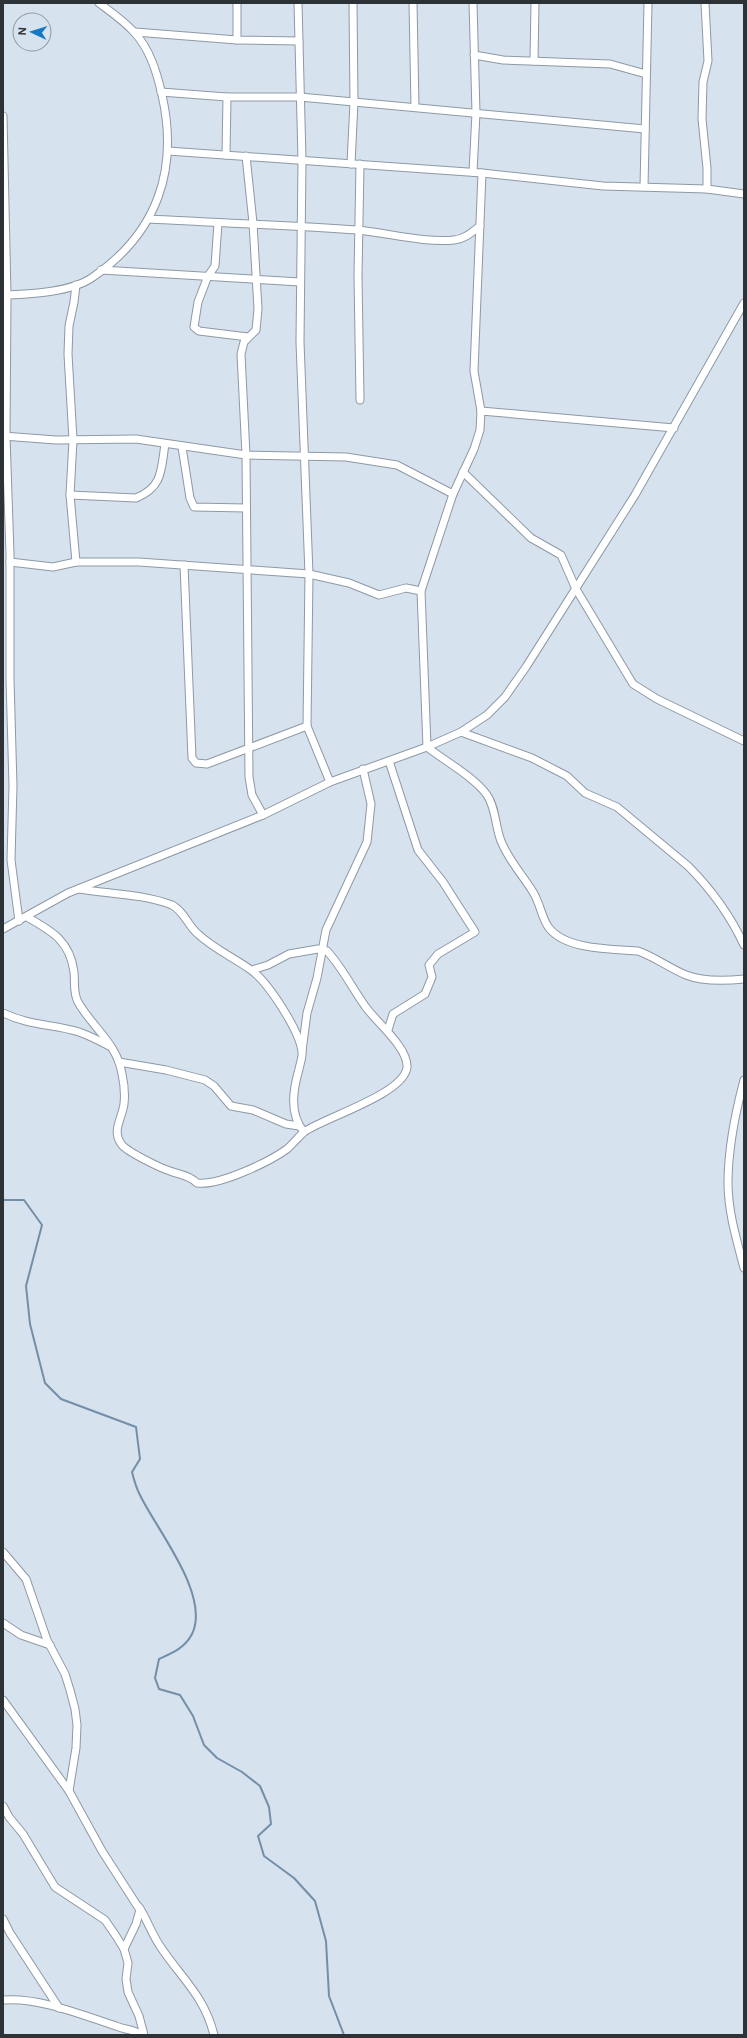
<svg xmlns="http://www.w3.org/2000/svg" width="747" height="2038" viewBox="0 0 747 2038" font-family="'DM Sans',sans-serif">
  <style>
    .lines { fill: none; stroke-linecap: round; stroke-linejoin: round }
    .stream { stroke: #758ea8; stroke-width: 2 }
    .minor-casing { stroke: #8e99a5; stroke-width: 9 }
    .minor { stroke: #fff; stroke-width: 7 }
  </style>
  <rect width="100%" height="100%" fill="#d6e2ee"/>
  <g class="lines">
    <path class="stream" d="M3,1200H24L42,1225L26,1286L30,1324L45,1383L61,1399L136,1427L140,1459L132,1472C134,1480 136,1488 140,1495C156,1529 211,1595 192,1634C185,1648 172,1653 159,1659L155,1678L159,1689L180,1695L193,1716L204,1745L217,1758L242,1772L260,1786L269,1807L271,1824L258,1836L264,1856L294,1878L315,1901L326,1941L329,1996L344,2035"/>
    <defs>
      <g id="minor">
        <path d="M298,3L302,160L300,342L309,574L307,726L330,782"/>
        <path d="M413,3L415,107"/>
        <path d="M473,3L476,113L473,172"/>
        <path d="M705,3L708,61L703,82L702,119L707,168V189"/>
        <path d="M135,32L237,40L299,41"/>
        <path d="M237,40V3"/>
        <path d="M474,55L503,60L610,64L646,74"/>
        <path d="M534,61L535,3"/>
        <path d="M161,92L227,97H300L645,129"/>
        <path d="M3,116L7,295L6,436L10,554V679L13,786L11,860L19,921"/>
        <path d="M168,151L482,173L603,186L707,189L744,194"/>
        <path d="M226,155L227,97"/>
        <path d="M246,156L253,223L258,309L256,330L244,342L241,354L246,455L249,777L252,795L263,815"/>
        <path d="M351,164L354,102L353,3"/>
        <path d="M360,164L358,276L360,400"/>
        <path d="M644,187L648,3"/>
        <path d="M149,219C219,223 288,225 358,230C388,233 425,243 454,240C465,239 472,232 480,226"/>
        <path d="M218,223L215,266L208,276L198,302L194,327L199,331L248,337"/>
        <path d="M101,270L300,282"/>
        <path d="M76,285L74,302L69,326L68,354L73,440L70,495L76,562"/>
        <path d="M7,295C32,294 72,292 93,277C157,233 179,170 162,95C157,73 150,49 134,32C124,21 111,12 99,3"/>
        <path d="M481,411L674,428"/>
        <path d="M3,436L56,440L136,439L246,455L346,457L397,465L453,494L421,591"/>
        <path d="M182,447L190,498L194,507L246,508"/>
        <path d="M463,472L531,538L561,555L576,589L633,684L657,699L744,741"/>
        <path d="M453,494L474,449L480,430L481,411L474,371L482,173"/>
        <path d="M70,495L136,498C163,487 161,470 165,444"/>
        <path d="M10,562L53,567L76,562H139L309,574L349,583L379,595L406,588L421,591L427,747C445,761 474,777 487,795C496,808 495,826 501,841C509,861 522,874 533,892C540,903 542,919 549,928C566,950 613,949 638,951C655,957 669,968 686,975C704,982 725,981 744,979"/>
        <path d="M184,565L192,758L196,763L207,764L307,726"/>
        <path d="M461,732L532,758L567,776L585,793L617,807L688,866C711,889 730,915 744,945"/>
        <path d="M79,889C110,894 143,894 172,905C184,911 188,926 198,934C214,949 233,957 251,970C268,982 299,1030 302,1051C303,1056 300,1064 299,1069C293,1090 289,1114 304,1132"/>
        <path d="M27,917C52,931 70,941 74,972C75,982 73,993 78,1002C92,1027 117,1043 122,1074C124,1083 125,1095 124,1104C122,1119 111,1131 122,1145C128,1152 160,1168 170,1171C180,1175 189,1175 197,1183C219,1186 269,1162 287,1149C293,1144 298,1137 304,1132C323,1118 405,1094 407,1067C408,1047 375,1021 365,1006C352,988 342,967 327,951L318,949L289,954L268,965L252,970"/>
        <path d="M3,929L68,893L263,815L330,782L427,747L461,732L487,715L505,697L526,667L635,495L744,303"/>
        <path d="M3,1013C31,1026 52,1024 79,1032C90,1036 100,1041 111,1047"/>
        <path d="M388,1030L393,1014L425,994L432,977L429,965L438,954L475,932L443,882L418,850L389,761"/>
        <path d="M302,1051L307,1013L317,978L326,930L367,842L371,804L363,769"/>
        <path d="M119,1062L166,1070L205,1080L214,1086L231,1106L253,1110L286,1124L299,1126"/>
        <path d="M744,1080C735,1114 728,1148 728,1183C728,1212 737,1241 744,1268"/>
        <path d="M3,1552L26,1579L47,1640L65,1674L70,1690L75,1709L77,1725L76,1748L69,1791L102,1851L140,1910L136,1924L124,1949"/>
        <path d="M3,1623L21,1635L50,1645"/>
        <path d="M3,1700L69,1791"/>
        <path d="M3,1806L9,1817L23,1834L55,1887L105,1920L116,1936L124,1949L128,1963L126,1979L128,1992L139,2016L144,2035"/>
        <path d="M139,1907C147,1919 151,1933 160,1946C181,1978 204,1995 214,2035"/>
        <path d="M3,1919L10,1933L59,2008"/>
        <path d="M3,2000C39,1997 82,2015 116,2026C125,2030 133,2029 142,2035"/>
      </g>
    </defs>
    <use href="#minor" class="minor-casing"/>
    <use href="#minor" class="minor"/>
  </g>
  <rect width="747" height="2038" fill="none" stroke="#2d3237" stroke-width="8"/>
  <g transform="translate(32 32) rotate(274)"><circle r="19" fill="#d6e2ee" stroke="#929ca5"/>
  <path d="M0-3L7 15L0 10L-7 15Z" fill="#1778c4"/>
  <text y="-6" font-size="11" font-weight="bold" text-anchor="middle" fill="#2d3237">N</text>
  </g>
</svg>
